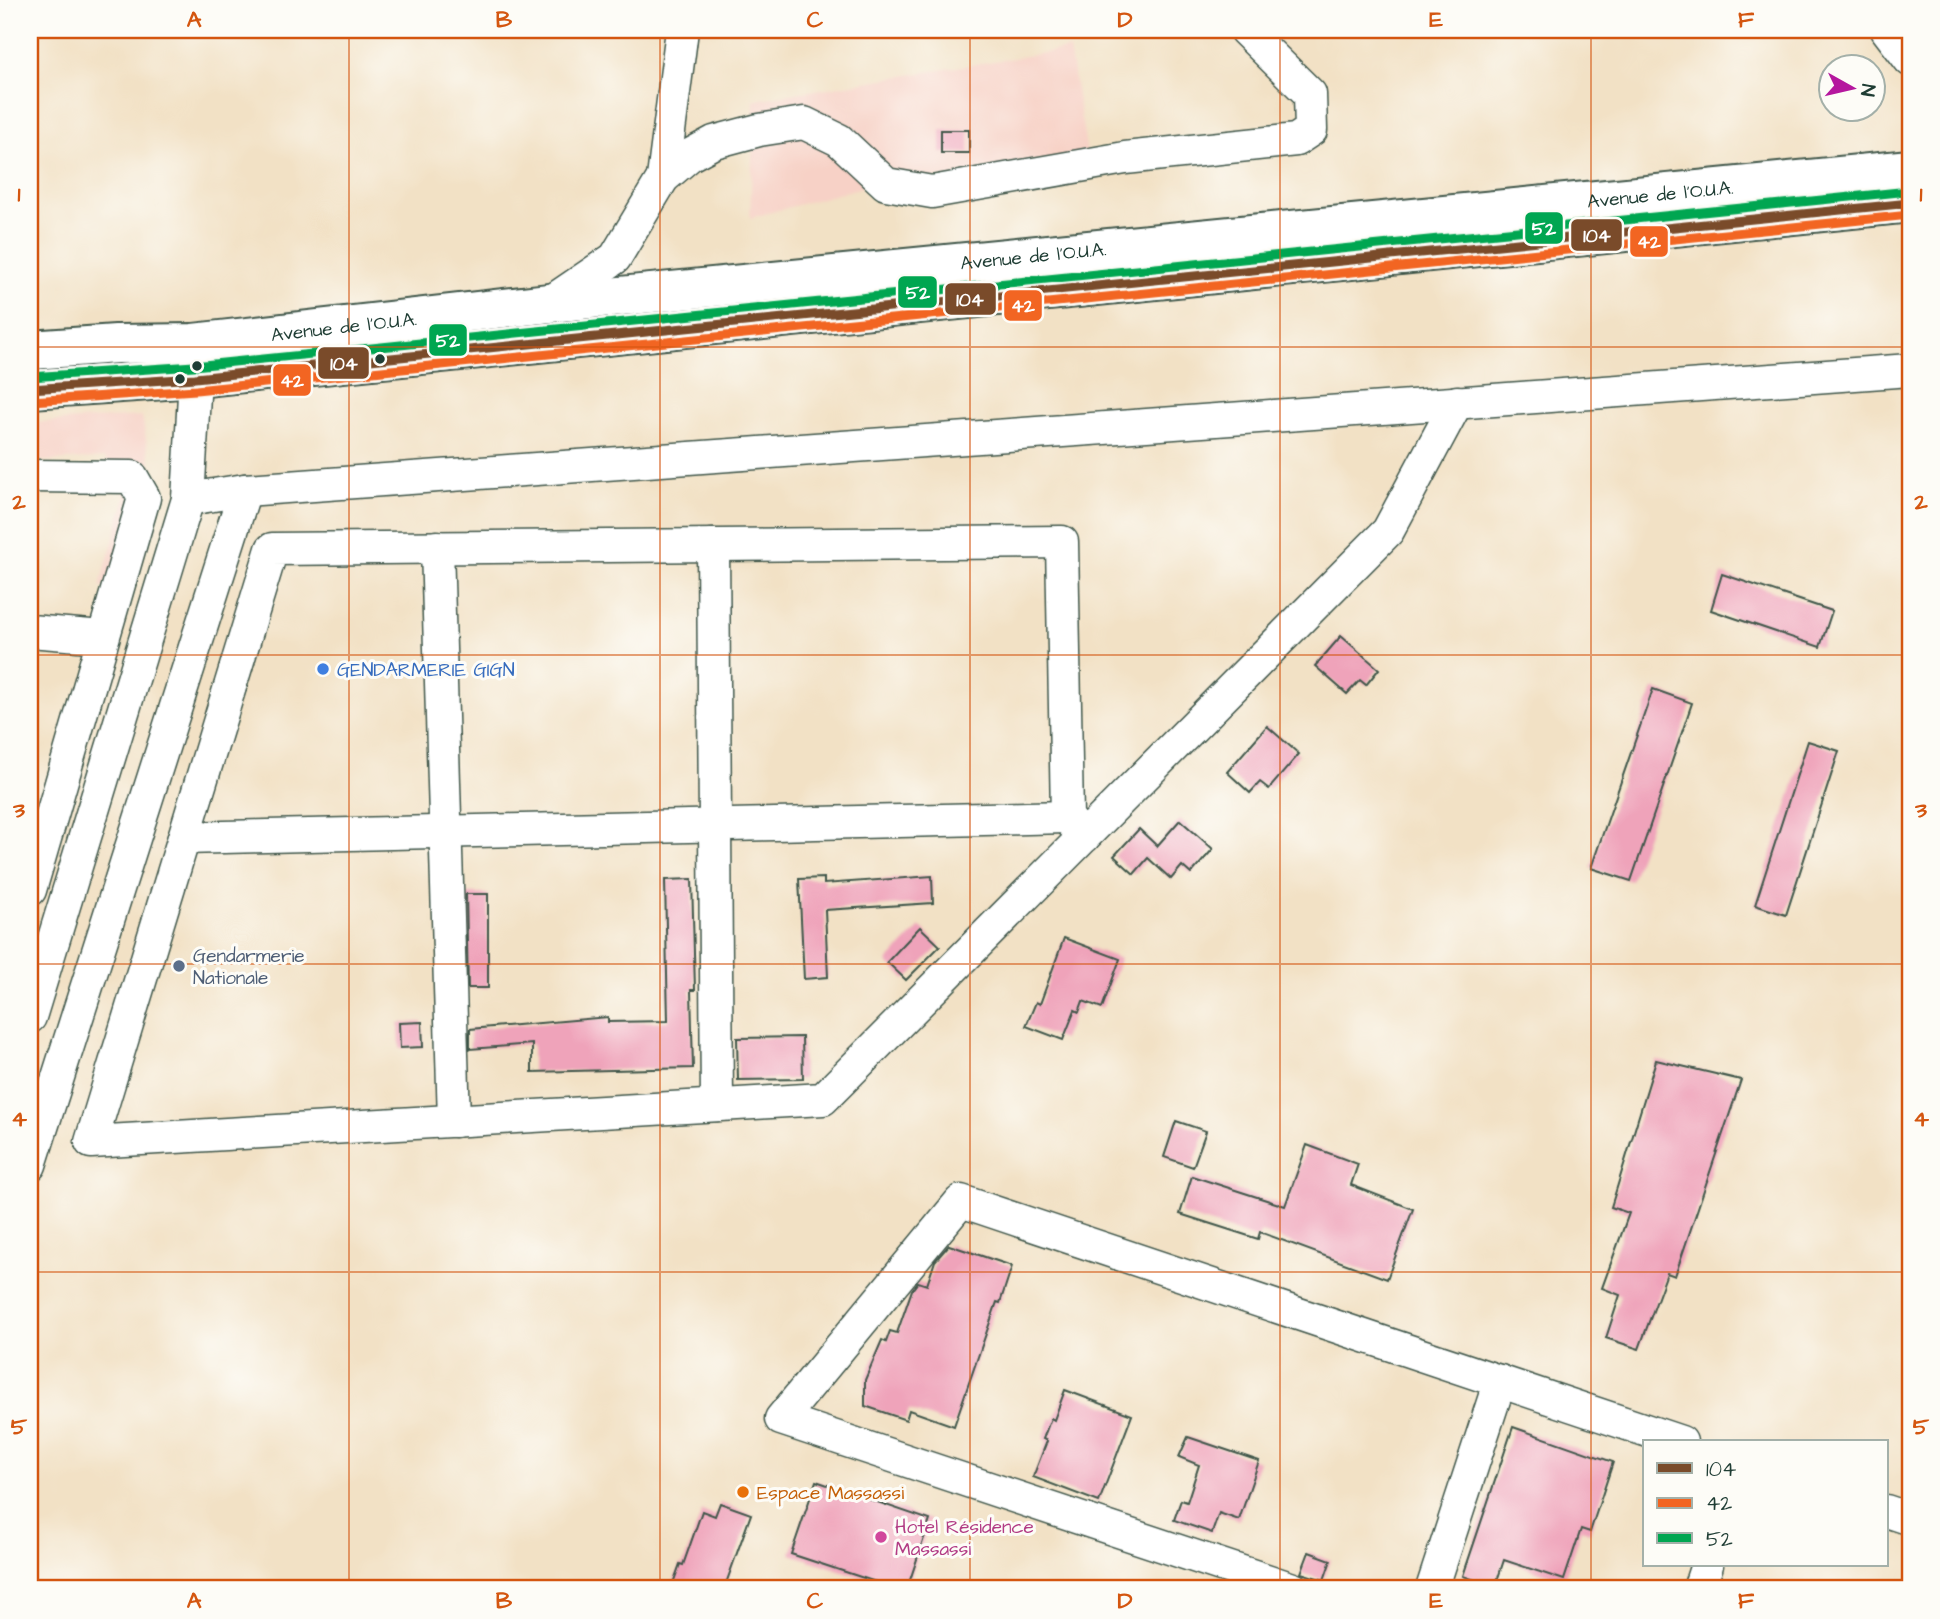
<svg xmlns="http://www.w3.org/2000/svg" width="1940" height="1619" viewBox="0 0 1940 1619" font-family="'Architects Daughter',sans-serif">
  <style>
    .built { fill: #f7d1c6 }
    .building { fill: #efa3ba }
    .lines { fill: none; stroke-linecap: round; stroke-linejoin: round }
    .minor-casing { stroke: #3f564a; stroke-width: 35 }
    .highway-casing { stroke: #3f564a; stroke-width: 42 }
    .minor { stroke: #fff; stroke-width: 32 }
    .highway { stroke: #fff; stroke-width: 38 }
    .bus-1-casing { stroke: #fdfcf7; stroke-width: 14 }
    .bus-2-casing { stroke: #fdfcf7; stroke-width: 14 }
    .bus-3-casing { stroke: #fdfcf7; stroke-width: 14 }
    .bus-1 { stroke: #7a4b2a; stroke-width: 9 }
    .bus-2 { stroke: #f26522; stroke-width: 9 }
    .bus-3 { stroke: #00a651; stroke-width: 9 }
    .grid { fill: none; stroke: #d45610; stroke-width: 2; stroke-opacity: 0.55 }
    .bus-dot { fill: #1f3d34; stroke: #fdfcf7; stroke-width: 2.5 }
    .shop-dot { fill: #3f7fe0; stroke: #fdfcf7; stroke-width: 2.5 }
    .service-dot { fill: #5c6f8a; stroke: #fdfcf7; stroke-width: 2.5 }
    .food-dot { fill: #e8710a; stroke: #fdfcf7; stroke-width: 2.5 }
    .hotel-dot { fill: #d1479c; stroke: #fdfcf7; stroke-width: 2.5 }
    .labels { text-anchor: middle; stroke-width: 6; stroke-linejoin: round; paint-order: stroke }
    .street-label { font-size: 19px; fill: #1f3d34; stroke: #fdfcf7 }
    .shop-label { font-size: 19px; fill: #366cbe; stroke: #fdfcf7; text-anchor: start }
    .service-label { font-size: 19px; fill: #4e5e75; stroke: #fdfcf7; text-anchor: start }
    .food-label { font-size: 19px; fill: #c56008; stroke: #fdfcf7; text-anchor: start }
    .hotel-label { font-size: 19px; fill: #b23c85; stroke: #fdfcf7; text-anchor: start }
    .line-badge { stroke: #fdfcf7; stroke-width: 2.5 }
    .badge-label { font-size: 19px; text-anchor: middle; font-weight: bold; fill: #fff }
    .neatline { fill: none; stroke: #d45610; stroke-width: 2.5 }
    .grid-label { font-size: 23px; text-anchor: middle; font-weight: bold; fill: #d45610 }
  </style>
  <rect width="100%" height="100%" fill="#fdfcf7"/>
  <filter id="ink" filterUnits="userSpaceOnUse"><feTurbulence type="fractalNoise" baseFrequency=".0143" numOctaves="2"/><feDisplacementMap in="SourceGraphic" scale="14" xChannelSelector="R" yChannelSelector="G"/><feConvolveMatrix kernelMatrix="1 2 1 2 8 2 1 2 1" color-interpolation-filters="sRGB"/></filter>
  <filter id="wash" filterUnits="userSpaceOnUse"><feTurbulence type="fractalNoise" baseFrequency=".00686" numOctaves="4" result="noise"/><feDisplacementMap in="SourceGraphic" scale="28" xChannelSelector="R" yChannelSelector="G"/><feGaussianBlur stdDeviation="1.57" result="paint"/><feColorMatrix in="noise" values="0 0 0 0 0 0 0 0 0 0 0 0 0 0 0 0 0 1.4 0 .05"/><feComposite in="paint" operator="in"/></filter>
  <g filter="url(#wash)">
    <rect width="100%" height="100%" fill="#f2e1c5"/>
    <g class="built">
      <path d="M1069,49L1091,175L892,179L750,218L754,100Z"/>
      <path d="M142,416L157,501L128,597L100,586L126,496L105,458L30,462V423Z"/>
    </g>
    <g id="blocks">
      <g class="building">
        <rect x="941" y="130" width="28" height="23"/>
        <path d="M1722,574L1832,611L1820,647L1711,610Z"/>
        <path d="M1341,636L1379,669L1366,685L1360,680L1347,694L1315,666Z"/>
        <path d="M1653,689L1692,703L1631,881L1591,868Z"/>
        <path d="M1267,726L1299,754L1269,789L1260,782L1250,793L1227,772Z"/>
        <path d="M1808,741L1839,751L1786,915L1755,905Z"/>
        <path d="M1180,820L1213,849L1191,874L1182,866L1171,879L1148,858L1134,874L1114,856L1139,829L1157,846Z"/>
        <path d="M932,876L933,903L825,910L828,977L804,979L799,879L824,878V884Z"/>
        <path d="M692,879L695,990H691L693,1068L532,1072V1044L470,1049V1029L608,1017V1022L668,1021L665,880Z"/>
        <path d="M466,894H488V988H468Z"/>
        <path d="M920,927L940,946L906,980L887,962Z"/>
        <path d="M1064,938L1120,959L1102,1008L1083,1001L1079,1012L1075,1010L1063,1040L1026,1026L1036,1002L1040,1004Z"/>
        <path d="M422,1022L423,1047L400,1048L399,1023Z"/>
        <path d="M802,1037L803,1079L738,1080L737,1038Z"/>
        <path d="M1656,1060L1741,1080L1675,1276L1667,1273L1639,1349L1606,1338L1620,1295L1602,1288L1629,1213L1611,1207Z"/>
        <path d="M1176,1121L1206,1131L1193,1167L1164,1157Z"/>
        <path d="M1307,1145L1358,1164L1351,1185L1413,1209L1387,1279L1260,1232L1258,1239L1180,1214L1192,1176L1285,1206Z"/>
        <path d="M949,1245L1012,1266L1000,1303L997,1302L954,1426L909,1410L906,1420L865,1406V1380L882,1340L886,1342L890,1331L897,1333L912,1290L918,1282L927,1285L935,1261Z"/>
        <path d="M1065,1390L1132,1415L1099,1502L1033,1477L1047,1441L1043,1439L1051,1418L1054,1420Z"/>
        <path d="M1513,1427L1613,1462L1590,1532L1581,1529L1564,1580L1504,1560L1495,1587L1463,1576Z"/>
        <path d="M1188,1437L1259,1461L1239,1520L1219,1513L1212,1533L1174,1520L1181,1500L1187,1502L1199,1465L1179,1457Z"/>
        <path d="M816,1481L930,1520L907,1589H897L791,1554Z"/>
        <path d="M720,1503L751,1514L724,1589H671L680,1564L683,1565L702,1511L715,1516Z"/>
        <path d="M1309,1552L1331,1560L1324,1580L1301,1573Z"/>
      </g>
    </g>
  </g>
  <g filter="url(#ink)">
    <use href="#blocks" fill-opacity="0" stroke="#3f564a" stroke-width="2"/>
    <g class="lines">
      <defs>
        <g id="minor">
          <path d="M1887,30L1910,60"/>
          <path d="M663,178L682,30"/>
          <path d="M549,303L615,258L663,178L690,155L714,142L759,130L804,123L839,140L886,184L932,192L1125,158L1296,140L1311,130L1310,94L1245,30"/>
          <path d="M30,476L132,477L144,498L30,890"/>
          <path d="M188,499L245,490L1910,370"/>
          <path d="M713,545L717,1105"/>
          <path d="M437,547L454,1121"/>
          <path d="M30,631L103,637"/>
          <path d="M1084,837L1067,817L1062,542L272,549L91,1142L823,1099L1388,531L1457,402"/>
          <path d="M184,838L1067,817"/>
          <path d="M30,1017L188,499L195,378L193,356"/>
          <path d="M30,1165L245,490"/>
          <path d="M1886,1511L1910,1519"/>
          <path d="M1293,1589L781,1419L961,1201L1681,1442"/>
          <path d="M1432,1589L1500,1381"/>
          <path d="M1699,1589L1707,1565"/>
        </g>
        <g id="highway">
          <path id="s1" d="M30,350L116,344L193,343L549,303L1910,169"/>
          <path d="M30,389L195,378L1910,203"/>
        </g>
      </defs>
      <use href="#minor" class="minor-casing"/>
      <use href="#highway" class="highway-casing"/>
      <use href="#minor" class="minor"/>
      <use href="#highway" class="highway"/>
      <defs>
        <path id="bus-1" d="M30,389L195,378L1910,203"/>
        <path id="bus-2" d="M31,401L196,390L1910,215"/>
        <path id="bus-3" d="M30,377L194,366L1909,191"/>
      </defs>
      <use href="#bus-1" class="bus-1-casing"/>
      <use href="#bus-2" class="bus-2-casing"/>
      <use href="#bus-3" class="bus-3-casing"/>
      <use href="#bus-1" class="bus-1"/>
      <use href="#bus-2" class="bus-2"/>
      <use href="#bus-3" class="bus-3"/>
    </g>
  </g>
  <path class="grid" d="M349,30V1589M660,30V1589M970,30V1589M1280,30V1589M1591,30V1589M30,347H1910M30,655H1910M30,964H1910M30,1272H1910"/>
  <g class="bus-dot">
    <circle cx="380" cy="359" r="6"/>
    <circle cx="197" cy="366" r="6"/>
    <circle cx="180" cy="379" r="6"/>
  </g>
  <circle class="shop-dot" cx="323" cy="669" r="7"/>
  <circle class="service-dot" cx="179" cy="966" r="7"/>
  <circle class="food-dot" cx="743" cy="1492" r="7"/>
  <circle class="hotel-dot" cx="881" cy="1537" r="7"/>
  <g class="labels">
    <g class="street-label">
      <text dy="7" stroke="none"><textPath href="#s1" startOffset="1638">Avenue de l'O.U.A.</textPath></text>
      <text dy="7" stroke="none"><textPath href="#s1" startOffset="1008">Avenue de l'O.U.A.</textPath></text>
      <text dy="7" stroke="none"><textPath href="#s1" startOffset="315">Avenue de l'O.U.A.</textPath></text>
    </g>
    <g class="shop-label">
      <text x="337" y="676">GENDARMERIE GIGN</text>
    </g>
    <g class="service-label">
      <text x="193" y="962">Gendarmerie<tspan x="193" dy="22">Nationale</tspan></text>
    </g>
    <g class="food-label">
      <text x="757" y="1499">Espace Massassi</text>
    </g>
    <g class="hotel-label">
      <text x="895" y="1533">Hotel Résidence<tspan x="895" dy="22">Massassi</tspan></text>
    </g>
  </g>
  <g class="line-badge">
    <rect x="1524" y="211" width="40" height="34" rx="7" fill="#00a651"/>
    <rect x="1570" y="218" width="53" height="34" rx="7" fill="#7a4b2a"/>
    <rect x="1629" y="225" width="40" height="33" rx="7" fill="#f26522"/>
    <rect x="897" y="275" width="41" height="34" rx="7" fill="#00a651"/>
    <rect x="944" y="282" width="53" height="34" rx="7" fill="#7a4b2a"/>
    <rect x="1003" y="289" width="40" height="33" rx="7" fill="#f26522"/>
    <rect x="428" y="323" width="40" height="34" rx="7" fill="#00a651"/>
    <rect x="317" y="346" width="53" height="34" rx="7" fill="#7a4b2a"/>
    <rect x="272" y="363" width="40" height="34" rx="7" fill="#f26522"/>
  </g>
  <g class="badge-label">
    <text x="1544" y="235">52</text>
    <text x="1597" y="242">104</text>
    <text x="1649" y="248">42</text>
    <text x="918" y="299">52</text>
    <text x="970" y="306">104</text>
    <text x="1023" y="312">42</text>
    <text x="448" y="347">52</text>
    <text x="344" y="370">104</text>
    <text x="292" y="387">42</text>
  </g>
  <rect width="1940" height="1619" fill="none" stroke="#fdfcf7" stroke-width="77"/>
  <rect x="1643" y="1440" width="245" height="126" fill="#fdfcf7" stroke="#a4b0a9" stroke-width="2"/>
  <rect x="1657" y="1463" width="35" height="10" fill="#7a4b2a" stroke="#a4b0a9" stroke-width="2"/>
  <text x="1706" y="1476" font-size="21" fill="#1f3d34">104</text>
  <rect x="1657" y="1498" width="35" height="10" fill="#f26522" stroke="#a4b0a9" stroke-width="2"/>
  <text x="1706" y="1510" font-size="21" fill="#1f3d34">42</text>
  <rect x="1657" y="1533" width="35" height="10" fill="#00a651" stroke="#a4b0a9" stroke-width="2"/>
  <text x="1706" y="1546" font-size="21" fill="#1f3d34">52</text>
  <g transform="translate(1852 88) rotate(98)"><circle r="33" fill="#fdfcf7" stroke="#a4b0a9" stroke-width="2"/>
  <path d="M0-5L12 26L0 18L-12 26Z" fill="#b5179e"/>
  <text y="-10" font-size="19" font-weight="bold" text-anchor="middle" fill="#1f3d34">N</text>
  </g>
  <rect x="38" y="38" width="1864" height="1542" class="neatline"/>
  <g class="grid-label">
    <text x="194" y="27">A</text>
    <text x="504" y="27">B</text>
    <text x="815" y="27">C</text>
    <text x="1125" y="27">D</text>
    <text x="1436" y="27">E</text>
    <text x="1746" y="27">F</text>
    <text x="19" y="201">1</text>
    <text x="1921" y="201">1</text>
    <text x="19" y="509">2</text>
    <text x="1921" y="509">2</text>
    <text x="19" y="817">3</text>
    <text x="1921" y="817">3</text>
    <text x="19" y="1126">4</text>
    <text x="1921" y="1126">4</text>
    <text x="19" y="1434">5</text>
    <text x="1921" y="1434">5</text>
    <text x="194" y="1608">A</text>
    <text x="504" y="1608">B</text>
    <text x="815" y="1608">C</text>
    <text x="1125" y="1608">D</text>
    <text x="1436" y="1608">E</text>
    <text x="1746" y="1608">F</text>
  </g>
</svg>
